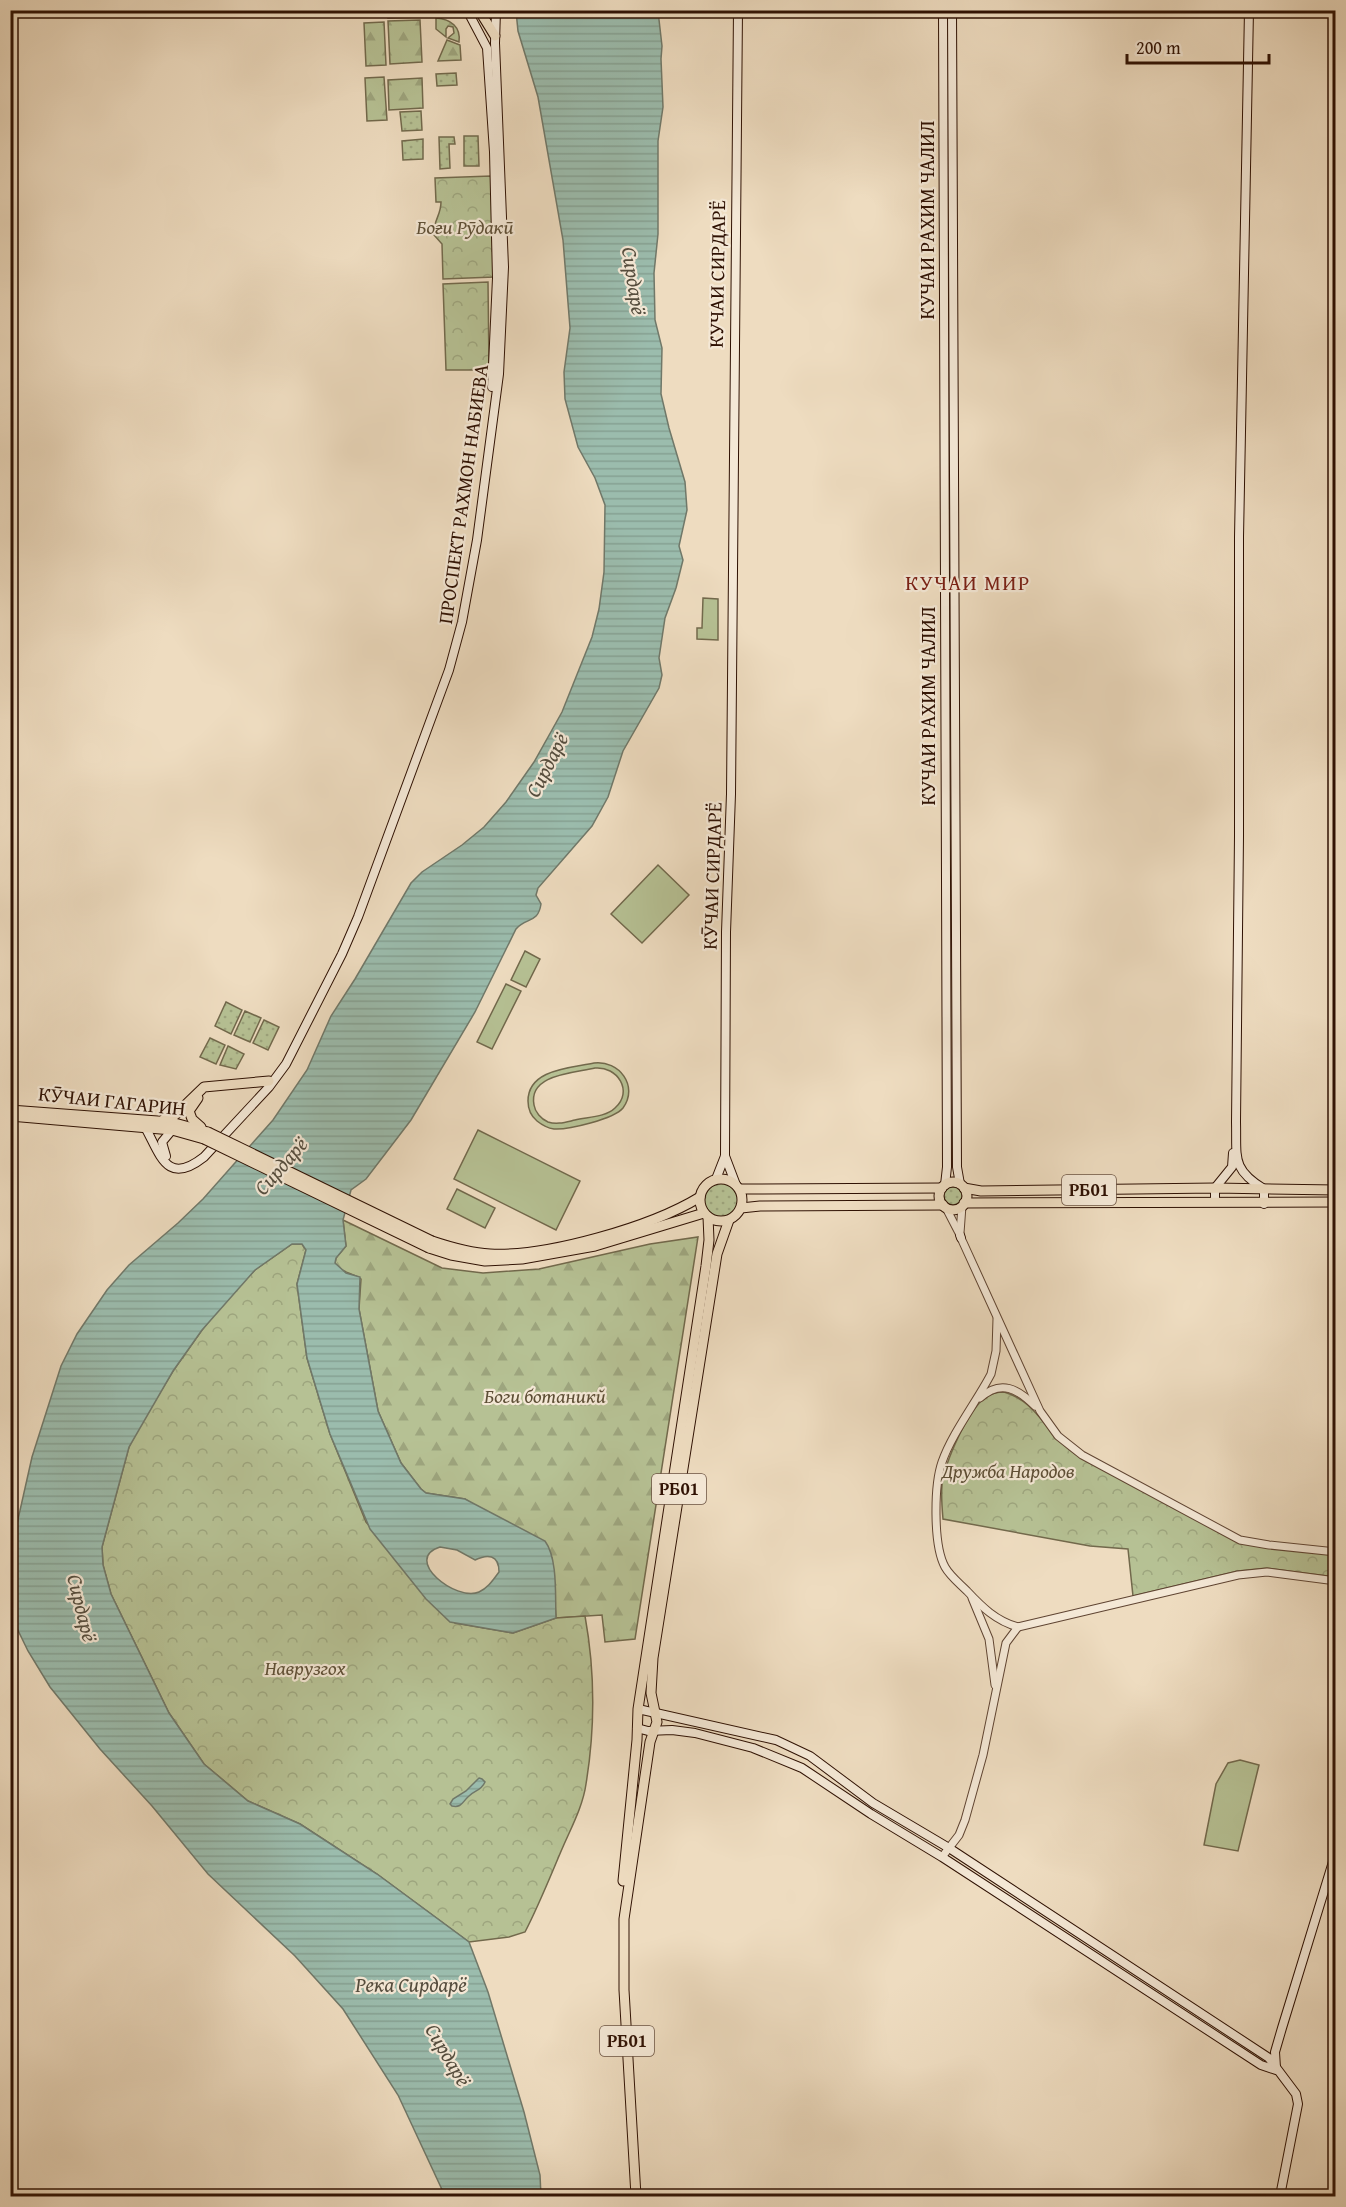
<svg xmlns="http://www.w3.org/2000/svg" width="1346" height="2207" viewBox="0 0 1346 2207" font-family="'Gentium Book Plus',serif">
  <style>
    .grass { fill: url(#grass-dots); stroke: #72694c; stroke-width: 1.5 }
    .forest { fill: url(#forest-firs); stroke: #72694c; stroke-width: 1.5 }
    .park { fill: url(#park-crowns); stroke: #72694c; stroke-width: 1.5 }
    .garden { fill: #b6c194; stroke: #72694c; stroke-width: 1.5; fill-rule: evenodd }
    .water { fill: url(#water-rules); stroke: #707869; stroke-width: 1.5; fill-rule: evenodd }
    .lines { fill: none; stroke-linecap: round; stroke-linejoin: round }
    .tertiary-casing { stroke: #5f4432; stroke-width: 9 }
    .secondary-casing { stroke: #2f1103; stroke-width: 10 }
    .primary-casing { stroke: #2f1103; stroke-width: 11 }
    .trunk-casing { stroke: #2f1103; stroke-width: 11 }
    .tertiary { stroke: #f4e8d6; stroke-width: 7 }
    .secondary { stroke: #f4e8d6; stroke-width: 8 }
    .primary { stroke: #eedcc0; stroke-width: 9 }
    .trunk { stroke: #eedcc0; stroke-width: 9 }
    .trunk-bridge-casing { stroke: #2f1103; stroke-width: 11; stroke-linecap: butt }
    .trunk-bridge { stroke: #eedcc0; stroke-width: 9 }
    .labels { text-anchor: middle; stroke-width: 4.5; stroke-linejoin: round; paint-order: stroke }
    .shield { fill: #f4e8d6; stroke: #6a5242; stroke-width: 1.5 }
    .shield-label { font-size: 18px; font-weight: bold; fill: #2f1103 }
    .street-label { font-size: 20px; fill: #2f1103; stroke: #f4e8d6 }
    .park-label { font-size: 20px; font-style: italic; fill: #5e4f36; stroke: #f4e8d6 }
    .water-label { font-size: 21px; font-style: italic; fill: #554d3e; stroke: #f4e8d6 }
    .neighbourhood-label { font-size: 21px; letter-spacing: 1.5px; fill: #7a1f14; stroke: #f4e8d6 }
  </style>
  <defs>
    <pattern id="grass-dots" width="8" height="8" patternUnits="userSpaceOnUse" patternTransform="scale(1.5)"><rect width="8" height="8" fill="#b6c194"/><path d="M2 2h.1M6 6h.1" fill="none" stroke="#9da57e" stroke-width="1.8" stroke-linecap="round"/></pattern>
    <pattern id="forest-firs" width="22" height="20" patternUnits="userSpaceOnUse" patternTransform="scale(1.5)"><rect width="22" height="20" fill="#b6c194"/><path d="M5 1l3.5 6h-7zM16 11l3.5 6h-7z" fill="#9da57e"/></pattern>
    <pattern id="park-crowns" width="20" height="18" patternUnits="userSpaceOnUse" patternTransform="scale(1.5)"><rect width="20" height="18" fill="#b6c194"/><path d="M2 6a3 3 0 1 1 6 0M12 15a3 3 0 1 1 6 0" fill="none" stroke="#9da57e"/></pattern>
    <pattern id="water-rules" width="6" height="5" patternUnits="userSpaceOnUse" patternTransform="scale(1.5)"><rect width="6" height="5" fill="#9bbcad"/><path d="M0 2.5h6" fill="none" stroke="#86a193"/></pattern>
  </defs>
  <rect width="100%" height="100%" fill="#eedcc0"/>
  <filter id="stains"><feTurbulence type="fractalNoise" baseFrequency=".00333" numOctaves="4"/><feColorMatrix values="0 0 0 0 .2 0 0 0 0 .09 0 0 0 0 .02 0 0 0 .5 -.17"/></filter>
  <radialGradient id="worn" r=".72"><stop offset=".6" stop-color="#630" stop-opacity="0"/><stop offset="1" stop-color="#630" stop-opacity=".3"/></radialGradient>
  <g class="grass">
    <path d="M456,73L457,85L437,86L436,74Z"/>
    <path d="M421,111L422,130L402,131L400,112Z"/>
    <path d="M464,136H478L479,166H464Z"/>
    <path d="M439,137H454L455,144H449L450,168L440,169Z"/>
    <path d="M423,139V159L403,160L402,141Z"/>
    <path d="M226,1002L242,1010L231,1034L215,1026Z"/>
    <path d="M245,1011L261,1018L250,1042L234,1035Z"/>
    <path d="M264,1020L279,1027L268,1050L253,1043Z"/>
    <path d="M210,1038L225,1045L216,1064L200,1057Z"/>
    <path d="M228,1046L244,1054L236,1069L220,1065Z"/>
    <circle cx="721" cy="1200" r="18"/>
    <circle cx="953" cy="1196" r="9"/>
  </g>
  <g class="forest">
    <path d="M388,11H420V17L388,18Z"/>
    <path d="M436,18C451,19 461,27 459,42L448,38L454,33L453,27L448,26L446,29V37L436,29Z"/>
    <path d="M420,20L422,62L390,64L388,21Z"/>
    <path d="M384,22L386,65L366,66L364,23Z"/>
    <path d="M447,40L460,45L461,60L438,61Z"/>
    <path d="M384,77L387,120L367,121L365,78Z"/>
    <path d="M422,78L423,108L389,110L388,80Z"/>
    <path d="M343,1220L442,1268L483,1273L539,1269L650,1244L698,1237L635,1639L605,1642L602,1615L556,1618L552,1558L465,1499L426,1493L421,1489L401,1463L378,1411L359,1309L361,1279C352,1272 343,1274 335,1264L336,1258L346,1246Z"/>
  </g>
  <g class="park">
    <path d="M491,176L494,277L443,279L442,244L434,235C433,220 441,216 441,202H436L435,178Z"/>
    <path d="M488,282L489,370H446L443,284Z"/>
    <path d="M292,1244H302L306,1250L297,1284L307,1358L330,1434L366,1522L455,1623L513,1633L556,1618L585,1616C595,1671 595,1729 586,1784C583,1806 571,1828 562,1849C550,1877 539,1905 525,1932L509,1937L469,1942L377,1874L300,1824L248,1801L204,1764L169,1713L111,1594L103,1565L102,1547L129,1447L142,1422L173,1371L202,1330L227,1299L255,1270Z"/>
    <path d="M1004,1392C1037,1401 1047,1435 1074,1453L1240,1542L1335,1555V1577L1267,1568L1238,1571L1133,1596L1128,1549L1090,1546L943,1519C942,1508 941,1496 942,1485C945,1462 967,1411 986,1397C992,1393 997,1392 1004,1392Z"/>
  </g>
  <g class="garden">
    <path d="M703,598L718,599V640L697,639V628H702Z"/>
    <path d="M658,865L689,895L642,943L611,914Z"/>
    <path d="M525,951L540,959L526,987L511,980Z"/>
    <path d="M506,984L521,991L492,1049L477,1042Z"/>
    <path d="M594,1063C619,1060 639,1086 623,1108C614,1119 568,1130 554,1129C547,1128 542,1125 537,1121C531,1116 528,1108 528,1101C528,1069 571,1068 594,1063ZM595,1068C617,1066 634,1091 615,1108C606,1117 588,1117 575,1120C566,1122 557,1125 548,1122C541,1119 535,1112 534,1105C528,1074 575,1073 595,1068Z"/>
    <path d="M478,1130L580,1181L556,1230L454,1179Z"/>
    <path d="M457,1189L495,1208L485,1228L447,1209Z"/>
    <path d="M1240,1760L1259,1765L1238,1851L1204,1845L1216,1784L1228,1763Z"/>
  </g>
  <g class="water">
    <path d="M516,11H658L662,46L661,59L663,107L658,141V234L654,273L655,320L662,348L661,394L669,428L685,482L687,510L679,546L683,560L676,588L665,618L659,658L662,675L659,688L623,751L608,797L592,826L538,888L536,895L541,904C538,924 526,917 516,929L475,1012L411,1120L366,1179L351,1190L343,1220L346,1246L336,1258L335,1263L346,1273L360,1277L359,1309L378,1411L401,1463L421,1489L426,1493L465,1499L545,1541C558,1559 555,1596 556,1618L513,1633L450,1622L426,1599L370,1529L330,1434L307,1358L297,1284L306,1250L302,1244H292L255,1270L202,1330L173,1371L129,1447L102,1547L103,1565L111,1594L169,1713L204,1764L248,1801L300,1824L377,1874L469,1942L488,1992L524,2112L540,2175L541,2196H445L398,2095L343,2009L295,1956L208,1874L152,1806L100,1749L50,1687L28,1651L13,1620L10,1596V1555L32,1457L61,1366L77,1334L107,1290L129,1265L178,1223L203,1199L273,1120L307,1070L331,1016L355,979L411,883L422,872L462,845L484,827L506,802L534,762L562,712L592,637L599,609L604,572L605,505L595,478L578,447L565,399L564,372L570,328L563,240L538,97L518,31ZM440,1547L457,1550L475,1560C487,1554 499,1554 499,1572C493,1580 488,1588 479,1592C456,1602 402,1559 440,1547Z"/>
    <path d="M479,1778L482,1779L485,1782C481,1791 475,1790 469,1796C462,1802 462,1808 452,1806L450,1804L453,1799L466,1791Z"/>
  </g>
  <g class="lines">
    <defs>
      <g id="tertiary">
        <path d="M10,181L13,10"/>
        <path d="M946,1208L960,1235"/>
        <path d="M960,1233L962,1206"/>
        <path d="M961,1238L1040,1411L1058,1436L1082,1455L1240,1540L1269,1545L1336,1552"/>
        <path d="M997,1319L996,1351L991,1374C977,1401 952,1433 942,1462C934,1485 933,1545 945,1567C950,1576 959,1583 967,1591C982,1607 996,1621 1018,1627L1238,1575L1267,1572L1336,1581"/>
        <path d="M980,1398C1001,1379 1018,1389 1035,1406"/>
        <path d="M972,1598L989,1639L995,1685"/>
        <path d="M942,1857L959,1835L965,1820L983,1755L1006,1643L1018,1627"/>
      </g>
      <g id="secondary">
        <path d="M467,10L487,48L494,152L497,278L492,387"/>
        <path d="M943,10L947,1167L945,1185"/>
        <path d="M952,10L957,1167L960,1184"/>
        <path d="M1249,10L1239,537V836L1236,1122C1237,1157 1231,1169 1264,1189V1204"/>
        <path d="M145,1127C161,1156 167,1186 204,1157L269,1087L286,1064L342,954L358,917L449,670L462,622L477,540L499,374L504,267L495,43L496,10"/>
        <path d="M166,1156L162,1142L172,1130"/>
        <path d="M725,1156L736,1185"/>
        <path d="M716,1179L725,1156L726,932L731,794L738,10"/>
        <path d="M1215,1202V1188L1232,1167L1233,1153"/>
        <path d="M960,1235L961,1238"/>
        <path d="M638,1709L776,1740L810,1756L873,1803L949,1848L1269,2058L1296,2094L1298,2104L1280,2196"/>
        <path d="M637,1728L648,1731L672,1730L695,1733L753,1748L802,1768L871,1814L942,1857L1261,2065L1276,2070"/>
        <path d="M1276,2068L1275,2052L1282,2028L1336,1852"/>
      </g>
      <path id="primary" d="M479,10L495,36"/>
      <g id="trunk">
        <path d="M198,1098L189,1111L192,1119L201,1127"/>
        <path d="M10,1110L171,1122L208,1132"/>
        <path d="M10,1116L172,1130L204,1139"/>
        <path d="M164,1119L175,1115L204,1087L269,1081"/>
        <circle cx="721" cy="1200" r="21"/>
        <circle cx="953" cy="1196" r="14"/>
        <path d="M964,1188L981,1191L1215,1188L1336,1190"/>
        <path d="M740,1189L942,1188"/>
        <path d="M964,1203L1336,1202"/>
        <path d="M741,1208L760,1206L943,1205"/>
        <path d="M432,1241C450,1247 470,1253 490,1254C547,1257 651,1227 700,1197"/>
        <path d="M429,1248L451,1255L485,1261L522,1259L595,1246L704,1213"/>
        <path d="M623,1881L637,1740L638,1709L706,1266L709,1240L708,1217"/>
        <path d="M636,2196L624,1990V1919L650,1742L657,1722L651,1693L653,1658L717,1254L729,1220"/>
      </g>
    </defs>
    <use href="#tertiary" class="tertiary-casing"/>
    <use href="#secondary" class="secondary-casing"/>
    <use href="#primary" class="primary-casing"/>
    <use href="#trunk" class="trunk-casing"/>
    <use href="#tertiary" class="tertiary"/>
    <use href="#secondary" class="secondary"/>
    <use href="#primary" class="primary"/>
    <use href="#trunk" class="trunk"/>
    <defs>
      <g id="trunk-bridge">
        <path d="M208,1132L432,1241"/>
        <path d="M204,1139L429,1248"/>
      </g>
    </defs>
    <use href="#trunk-bridge" class="trunk-bridge-casing"/>
    <use href="#trunk-bridge" class="trunk-bridge"/>
  </g>
  <g class="labels">
    <g class="shield">
      <rect x="1062" y="1175" width="54" height="30" rx="4.5"/>
      <rect x="652" y="1474" width="54" height="30" rx="4.5"/>
      <rect x="600" y="2026" width="54" height="30" rx="4.5"/>
    </g>
    <g class="shield-label">
      <text x="1089" y="1196">РБ01</text>
      <text x="679" y="1495">РБ01</text>
      <text x="627" y="2047">РБ01</text>
    </g>
    <g class="street-label">
      <text transform="translate(927 220) rotate(-90)" y="7">КУЧАИ РАХИМ ЧАЛИЛ</text>
      <text transform="translate(717 274) rotate(-89)" y="7">КУЧАИ СИРДАРЁ</text>
      <text transform="translate(463 494) rotate(-82)" y="7">ПРОСПЕКТ РАХМОН НАБИЕВА</text>
      <text transform="translate(928 706) rotate(-90)" y="7">КУЧАИ РАХИМ ЧАЛИЛ</text>
      <text transform="translate(712 876) rotate(-88)" y="7">КӮЧАИ СИРДАРЁ</text>
      <text transform="translate(112 1101) rotate(6)" y="7">КӮЧАИ ГАГАРИН</text>
    </g>
    <g class="park-label">
      <text x="465" y="234">Боғи Рӯдакӣ</text>
      <text x="545" y="1403">Боги ботаникй</text>
      <text x="1008" y="1478">Дружба Народов</text>
      <text x="305" y="1675">Наврузгох</text>
    </g>
    <g class="water-label">
      <text transform="translate(634 281) rotate(81)" y="7">Сирдарё</text>
      <text transform="translate(547 765) rotate(-63)" y="7">Сирдарё</text>
      <text transform="translate(281 1166) rotate(-49)" y="7">Сирдарё</text>
      <text transform="translate(82 1608) rotate(76)" y="7">Сирдарё</text>
      <text x="411" y="1992">Река Сирдарё</text>
      <text transform="translate(448 2055) rotate(59)" y="7">Сирдарё</text>
    </g>
    <g class="neighbourhood-label">
      <text x="968" y="590">КУЧАИ МИР</text>
    </g>
  </g>
  <rect width="1346" height="2207" fill="none" stroke="#eedcc0" stroke-width="36"/>
  <rect x="12" y="12" width="1322" height="2183" fill="none" stroke="#2f1103" stroke-width="3"/>
  <rect x="18" y="18" width="1310" height="2171" fill="none" stroke="#2f1103" stroke-width="1.5"/>
  <path d="M1127 54v9h142v-9" fill="none" stroke="#2f1103" stroke-width="3"/>
  <text x="1136" y="54" font-size="18" fill="#2f1103" stroke="#f4e8d6" stroke-width="4.5" paint-order="stroke">200 m</text>
  <rect width="100%" height="100%" filter="url(#stains)"/>
  <rect width="100%" height="100%" fill="url(#worn)"/>
</svg>
